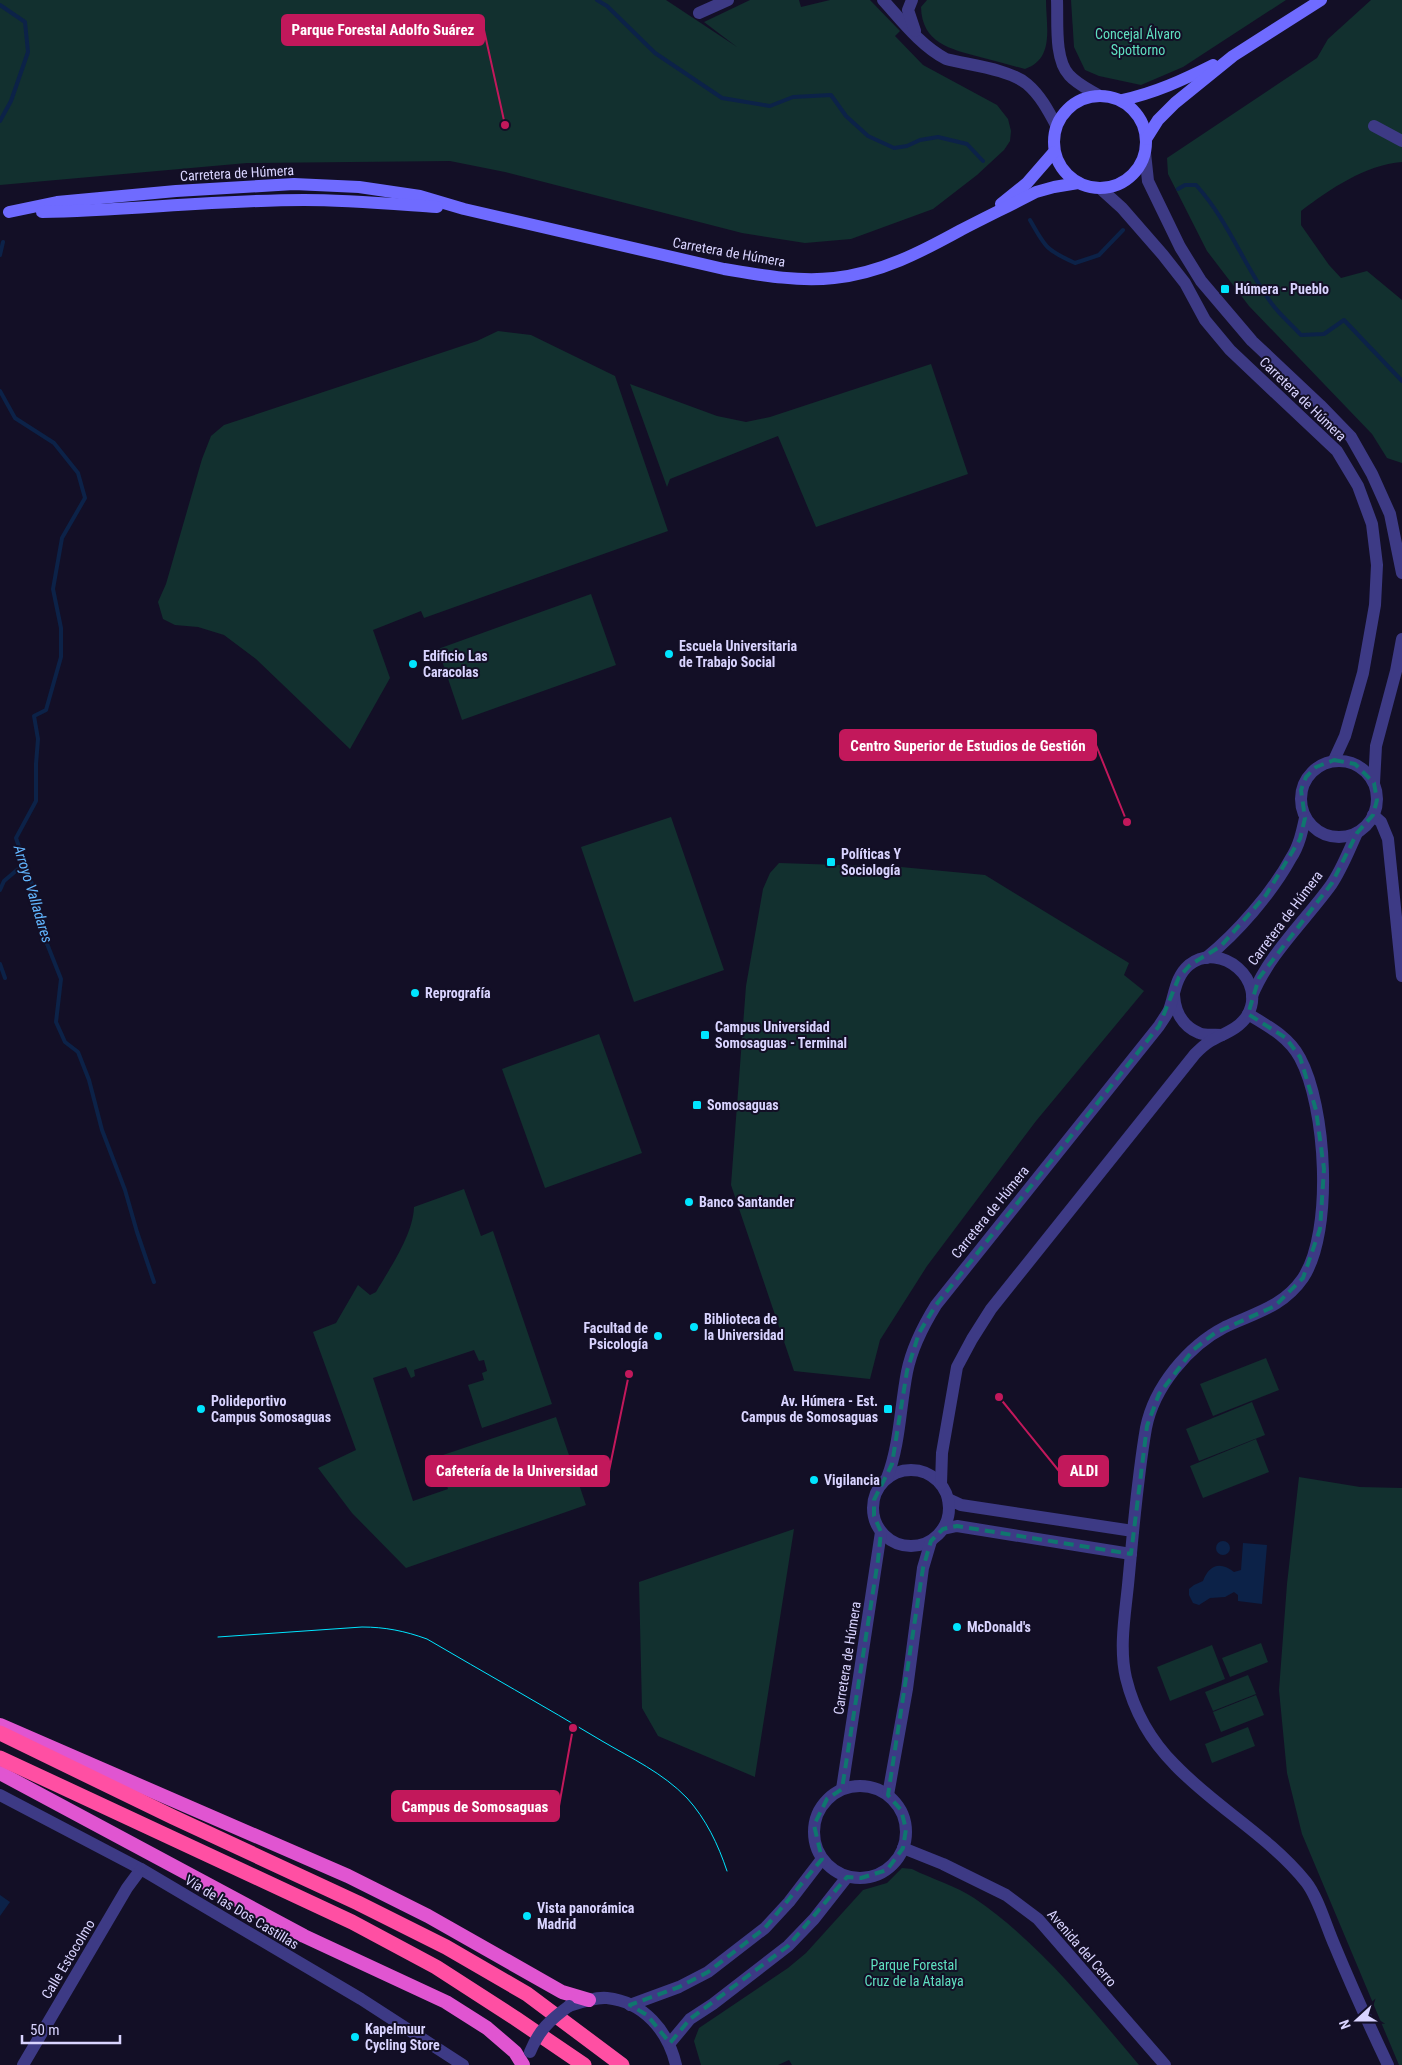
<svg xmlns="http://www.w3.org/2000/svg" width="1402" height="2065" viewBox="0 0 1402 2065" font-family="'Roboto Condensed',sans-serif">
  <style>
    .green { fill: #12302f }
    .water { fill: #0c2248 }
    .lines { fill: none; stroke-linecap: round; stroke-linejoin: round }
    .stream { stroke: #0c2248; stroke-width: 4 }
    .minor { stroke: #3d3a85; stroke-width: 12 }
    .tertiary { stroke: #3d3a85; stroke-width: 12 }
    .secondary { stroke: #6f6bff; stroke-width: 12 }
    .trunk { stroke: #e055d1; stroke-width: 14 }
    .motorway { stroke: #ff4fa3; stroke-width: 15 }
    .tram { stroke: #00e5ff; stroke-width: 1 }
    .tertiary-bridge { stroke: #3d3a85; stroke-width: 12 }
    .marked { fill: none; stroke: #0f766e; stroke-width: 4; stroke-dasharray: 10 6; stroke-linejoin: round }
    .poi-dot { fill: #00e5ff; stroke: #130f26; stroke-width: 2 }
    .labels { text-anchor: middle; stroke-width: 4; stroke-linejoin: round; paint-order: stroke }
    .park-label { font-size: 14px; fill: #5fe0c0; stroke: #130f26 }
    .street-label { font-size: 14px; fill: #d9d4ff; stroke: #130f26 }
    .poi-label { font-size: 14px; font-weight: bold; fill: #d9d4ff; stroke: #130f26; text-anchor: start }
    .water-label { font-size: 15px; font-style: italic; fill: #62b6ff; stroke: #130f26 }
    .leader { fill: none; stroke: #c2185b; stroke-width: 2 }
    .callout-dot { fill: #c2185b; stroke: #130f26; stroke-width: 2 }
    .callout { fill: #c2185b; stroke: #c2185b; stroke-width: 2 }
    .callout-label { font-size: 15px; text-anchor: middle; font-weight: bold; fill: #fff }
  </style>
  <rect width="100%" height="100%" fill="#130f26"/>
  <g class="green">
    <path d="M0,0H666L737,47L704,22L750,0H799L801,7L830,0H870L900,31L895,36L923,65L997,105L1008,119L1011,131L1010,141L1004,150L977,175L933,209L851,239L805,243L742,233L505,172L450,161L247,163L0,185Z"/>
    <path d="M927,0H1046C1046,26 1055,59 1025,69C1010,65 995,61 980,57C950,49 922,43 921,7Z"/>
    <path d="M1071,0H1286L1183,67L1141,85L1099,76L1085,70L1074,47Z"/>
    <path d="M1371,0H1402V162C1365,165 1330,189 1301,211V225L1329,265L1341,278L1367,271L1402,300V463L1387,458L1372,434L1249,306L1207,251L1168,174L1167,158L1317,58L1328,39Z"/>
    <path d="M498,331L531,335L615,376L668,531L424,618L421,611L373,630L390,678L350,749L256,659L224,635L198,627L175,625L163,619L158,602L166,584L202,459L211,436L224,425L477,341Z"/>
    <path d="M931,364L968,474L816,527L778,436L670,479L667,487L630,384L717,416L746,422L770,417Z"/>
    <path d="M591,594L616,665L462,720L438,649Z"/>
    <path d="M671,817L724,970L634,1002L581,847Z"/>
    <path d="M779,863L901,867L985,875L1129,963L1124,975L1144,991L1036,1121L927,1266L880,1340L870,1379L794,1371L731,1185L746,986L763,889L770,873Z"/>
    <path d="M599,1034L642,1153L545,1188L502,1069Z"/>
    <path d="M464,1189L481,1236L493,1231L552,1404L482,1428L468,1385L484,1380L482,1373L487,1371L484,1360L479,1361L474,1350L414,1370L415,1376L411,1378L406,1367L373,1378L413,1501L448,1489L437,1457L556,1417L586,1505L406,1568L352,1513L318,1468L356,1450L313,1332L336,1323L358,1285L370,1295L376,1292C390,1268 413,1235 414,1207Z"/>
    <path d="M1266,1358L1279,1390L1213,1416L1200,1384Z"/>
    <path d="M1252,1402L1265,1435L1199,1461L1186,1429Z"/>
    <path d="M1256,1439L1269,1472L1203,1498L1190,1466Z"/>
    <path d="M1299,1477L1360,1487L1402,1488V2065H1399L1302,1834L1287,1773L1279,1690L1287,1584Z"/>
    <path d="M794,1529L755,1776V1777L658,1736L642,1708L639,1582Z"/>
    <path d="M1261,1643L1268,1662L1230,1677L1222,1658Z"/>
    <path d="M1212,1645L1225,1679L1170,1701L1157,1667Z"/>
    <path d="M1248,1675L1256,1694L1213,1711L1205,1692Z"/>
    <path d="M1256,1695L1264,1715L1221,1732L1213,1712Z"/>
    <path d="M1248,1727L1255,1746L1212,1763L1205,1744Z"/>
    <path d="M902,1868L912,1869C932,1879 956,1886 974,1898C1039,1942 1089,2006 1139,2065H792L789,2060L778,2065H701L694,2041L699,2028L788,1968L806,1953L863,1890L887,1883Z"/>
  </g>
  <g class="water">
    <circle cx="1223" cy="1548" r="7"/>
    <path d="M1243,1543L1267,1545L1262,1604L1238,1601V1595L1234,1592L1225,1597L1210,1598L1199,1605L1193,1603L1189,1595V1589L1194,1585L1203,1581C1209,1565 1220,1561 1234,1572L1241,1570Z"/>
    <path d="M0,1895L10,1902L0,1916Z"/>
  </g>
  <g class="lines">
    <g class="stream">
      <path d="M597,0L607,6L655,53L722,98L770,106L793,97L831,95L846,116L868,136L894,148L907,146L920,140L938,137L967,144L983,161"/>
      <path d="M0,5L25,22L28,52L11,101L0,121"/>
      <path d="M1178,189L1185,185H1196C1228,220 1244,266 1272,304C1280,315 1292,325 1301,335L1324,334L1344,320L1402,381"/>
      <path d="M1030,220C1045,247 1046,250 1075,263L1099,255L1123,230"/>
      <path d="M0,255L3,242"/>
      <path d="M0,391L15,418L54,443L78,473L85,498L62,538L53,589L61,628V657L46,710L34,716L38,739L36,764V801L16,838L34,890L38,921L61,979L56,1022L65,1042L78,1052L89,1080L102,1130L125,1190L137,1232L154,1282"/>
      <path d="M0,890L4,881L24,864"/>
      <path d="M0,964L5,978"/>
    </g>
    <g class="minor">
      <path d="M883,0C902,21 921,46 946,59C969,65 1009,69 1027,84C1040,95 1048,110 1056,125"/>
      <path d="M912,0L908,10L915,31"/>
      <path d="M1057,0C1058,21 1054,59 1069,75C1077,84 1088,89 1098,95"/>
      <path d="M699,13L728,0"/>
      <path d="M1374,126L1402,141"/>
      <path d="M1373,815L1381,822L1388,839L1402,976"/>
      <path d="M1248,1014C1268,1026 1289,1037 1300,1058C1326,1106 1334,1231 1303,1278C1283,1307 1255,1313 1225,1327C1188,1346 1154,1387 1146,1428C1137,1480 1133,1533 1128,1585C1125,1615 1119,1648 1126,1678C1134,1711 1151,1741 1175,1765C1215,1807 1269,1836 1306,1882C1318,1897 1326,1926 1334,1944C1351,1985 1369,2025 1388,2065"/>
      <path d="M948,1499L961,1505L1133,1531"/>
      <path d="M943,1529L957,1526L1131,1554"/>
      <path d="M0,1795L141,1869L361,1999L463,2065"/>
      <path d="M903,1848L943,1864L1006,1895L1038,1919L1165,2065"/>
      <path d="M23,2065L127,1888L141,1869"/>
    </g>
    <g class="tertiary">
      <path d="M1145,153L1148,181L1180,247L1201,281L1252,341L1320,405L1351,437L1372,474L1390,514L1402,573"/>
      <path d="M1101,189L1122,208L1163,255L1185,283L1205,320L1230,350L1337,451L1358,486L1372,524L1377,565L1375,605L1363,673L1345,736L1334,760"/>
      <circle cx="1339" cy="799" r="38"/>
      <path d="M1374,783L1376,746L1396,671L1402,639"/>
      <path d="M1206,958C1237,933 1272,893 1291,858C1299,846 1302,832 1305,818"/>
      <path d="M1174,995C1175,1011 1182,1026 1199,1033C1205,1036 1215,1034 1222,1035"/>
      <path d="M1252,996C1269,954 1305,921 1331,885C1342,869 1349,850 1357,833"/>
      <circle cx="911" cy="1508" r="38"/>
      <path d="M887,1478C900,1444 900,1408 907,1372C912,1347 923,1326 936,1305L1159,1026C1162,1021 1166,1016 1169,1010C1175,994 1175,977 1189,965C1221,940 1268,981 1247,1016C1238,1030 1222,1034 1209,1042C1204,1045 1199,1050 1195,1054L991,1309L972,1339L957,1367L942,1453L941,1484"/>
      <circle cx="860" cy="1832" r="46"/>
      <path d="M842,1789L881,1532"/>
      <path d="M888,1795L907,1689L923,1568L931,1541"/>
      <path d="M630,2005L679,1987L708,1972L765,1928L789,1902L822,1859"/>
      <path d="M569,2006C581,2002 595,1997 607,1998C644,2002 668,2031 676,2065"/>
      <path d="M670,2043L690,2019L713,2004L788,1946L814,1919L847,1877"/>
    </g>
    <g class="secondary">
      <circle cx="1100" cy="142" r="46"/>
      <path d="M1122,100C1155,93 1183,80 1213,65"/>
      <path d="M1146,139L1158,120L1175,103L1233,56L1321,0"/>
      <path d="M1001,204L1027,183L1054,152"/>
      <path d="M9,212L57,202L176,191L294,184L359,187L420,196L464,209L724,269C760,275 797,282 834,278C881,273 921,252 961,230C986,217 1011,205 1036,192L1054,187L1078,183"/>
      <path d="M42,212C130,210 217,200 304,200C348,200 393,204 437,207"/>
    </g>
    <g class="trunk">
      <path d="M0,1725L348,1876L428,1916L562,1992L589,2000"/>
      <path d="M0,1773L304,1936L446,2002L487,2028L515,2052L523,2065"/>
    </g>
    <g class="motorway">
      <path d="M0,1733L173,1817L358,1903L446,1947L527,1994L622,2065"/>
      <path d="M0,1758L352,1922L436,1967L515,2018L584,2065"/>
    </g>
    <path class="tram" d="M218,1637L362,1627C385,1627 405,1631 427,1639C485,1673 544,1706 602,1741C631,1758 663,1773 687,1798C706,1819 718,1844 727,1871"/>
    <path class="tertiary-bridge" d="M530,2052C539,2030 550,2020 569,2006"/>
  </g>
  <path class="marked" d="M1334,760L1355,764L1374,783L1377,800L1373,815L1357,833L1332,883L1259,978L1248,1014L1286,1038L1300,1057L1316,1110L1324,1169L1320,1229L1303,1278L1275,1306L1215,1333L1193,1350L1159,1394L1147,1426L1131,1554L957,1526L943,1529L931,1541L923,1568L888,1795L901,1810L906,1829L903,1848L887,1870L861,1878L847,1877L788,1946L690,2019L670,2043L647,2015L630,2005L679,1987L708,1972L765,1928L822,1859L814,1825L827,1799L842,1789L878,1560L881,1532L874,1516V1500L892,1464L907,1371L919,1333L936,1305L1159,1026L1179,977L1190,965L1221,946L1266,895L1300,839L1305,818L1301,790L1306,777L1316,767Z"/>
  <g class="poi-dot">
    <rect x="1220" y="284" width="10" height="10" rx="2.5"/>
    <circle cx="669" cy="654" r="5"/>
    <circle cx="413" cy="664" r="5"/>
    <rect x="826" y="857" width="10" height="10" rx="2.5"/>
    <circle cx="415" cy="993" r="5"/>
    <rect x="700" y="1030" width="10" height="10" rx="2.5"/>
    <rect x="692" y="1100" width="10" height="10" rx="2.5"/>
    <circle cx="689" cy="1202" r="5"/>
    <circle cx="694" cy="1327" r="5"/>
    <circle cx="658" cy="1336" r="5"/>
    <circle cx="201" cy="1409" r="5"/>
    <rect x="883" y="1404" width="10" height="10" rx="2.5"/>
    <circle cx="814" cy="1480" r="5"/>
    <circle cx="957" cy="1627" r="5"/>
    <circle cx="527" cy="1916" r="5"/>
    <circle cx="355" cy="2037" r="5"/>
  </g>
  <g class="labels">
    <g class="park-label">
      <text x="1138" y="39">Concejal Álvaro<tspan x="1138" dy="16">Spottorno</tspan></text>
      <text x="914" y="1970">Parque Forestal<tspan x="914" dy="16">Cruz de la Atalaya</tspan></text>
    </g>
    <g class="street-label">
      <text transform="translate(237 173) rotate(-3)" y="5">Carretera de Húmera</text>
      <text transform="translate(729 252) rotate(10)" y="5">Carretera de Húmera</text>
      <text transform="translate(1303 399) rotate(44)" y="5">Carretera de Húmera</text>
      <text transform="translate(1285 918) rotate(-53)" y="5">Carretera de Húmera</text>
      <text transform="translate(990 1212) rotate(-51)" y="5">Carretera de Húmera</text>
      <text transform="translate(847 1658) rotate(-81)" y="5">Carretera de Húmera</text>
      <text transform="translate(242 1912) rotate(31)" y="5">Vía de las Dos Castillas</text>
      <text transform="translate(1082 1948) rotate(49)" y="5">Avenida del Cerro</text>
      <text transform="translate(68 1959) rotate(-59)" y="5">Calle Estocolmo</text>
    </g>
    <g class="poi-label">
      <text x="1235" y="294">Húmera - Pueblo</text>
      <text x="679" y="651">Escuela Universitaria<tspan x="679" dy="16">de Trabajo Social</tspan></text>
      <text x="423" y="661">Edificio Las<tspan x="423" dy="16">Caracolas</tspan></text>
      <text x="841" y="859">Políticas Y<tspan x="841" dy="16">Sociología</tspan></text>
      <text x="425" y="998">Reprografía</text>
      <text x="715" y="1032">Campus Universidad<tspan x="715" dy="16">Somosaguas - Terminal</tspan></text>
      <text x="707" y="1110">Somosaguas</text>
      <text x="699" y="1207">Banco Santander</text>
      <text x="704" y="1324">Biblioteca de<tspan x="704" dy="16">la Universidad</tspan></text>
      <text x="648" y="1333" text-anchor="end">Facultad de<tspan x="648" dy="16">Psicología</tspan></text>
      <text x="211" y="1406">Polideportivo<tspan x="211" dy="16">Campus Somosaguas</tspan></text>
      <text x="878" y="1406" text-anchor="end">Av. Húmera - Est.<tspan x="878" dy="16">Campus de Somosaguas</tspan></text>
      <text x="824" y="1485">Vigilancia</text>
      <text x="967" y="1632">McDonald's</text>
      <text x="537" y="1913">Vista panorámica<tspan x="537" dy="16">Madrid</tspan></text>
      <text x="365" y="2034">Kapelmuur<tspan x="365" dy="16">Cycling Store</tspan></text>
    </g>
    <g class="water-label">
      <text transform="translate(33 894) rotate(73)" y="5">Arroyo Valladares</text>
    </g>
  </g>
  <path class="leader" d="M505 125L484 30M1127 822L1096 745M999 1397L1059 1471M629 1374L609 1471M573 1728L559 1806"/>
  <g class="callout-dot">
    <circle cx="505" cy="125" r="5"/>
    <circle cx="1127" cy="822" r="5"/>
    <circle cx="999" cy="1397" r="5"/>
    <circle cx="629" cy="1374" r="5"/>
    <circle cx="573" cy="1728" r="5"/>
  </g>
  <g class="callout">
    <rect x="282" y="15" width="202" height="30" rx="5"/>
    <rect x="840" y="730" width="256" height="30" rx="5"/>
    <rect x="1059" y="1456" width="49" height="30" rx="5"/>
    <rect x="426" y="1456" width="183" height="30" rx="5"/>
    <rect x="392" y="1791" width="167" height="30" rx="5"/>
  </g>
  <g class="callout-label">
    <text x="383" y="35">Parque Forestal Adolfo Suárez</text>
    <text x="968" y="751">Centro Superior de Estudios de Gestión</text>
    <text x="1084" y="1476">ALDI</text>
    <text x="517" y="1476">Cafetería de la Universidad</text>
    <text x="475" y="1812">Campus de Somosaguas</text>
  </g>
  <g transform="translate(1357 2020) rotate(249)" stroke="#130f26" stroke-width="4" paint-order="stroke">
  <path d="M0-4L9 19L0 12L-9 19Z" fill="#d9d4ff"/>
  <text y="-8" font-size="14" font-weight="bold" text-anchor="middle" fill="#d9d4ff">N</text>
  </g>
  <path d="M22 2035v8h98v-8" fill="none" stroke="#d9d4ff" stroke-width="2.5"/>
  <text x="30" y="2035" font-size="15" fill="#d9d4ff" stroke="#130f26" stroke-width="4" paint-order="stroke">50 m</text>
</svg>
